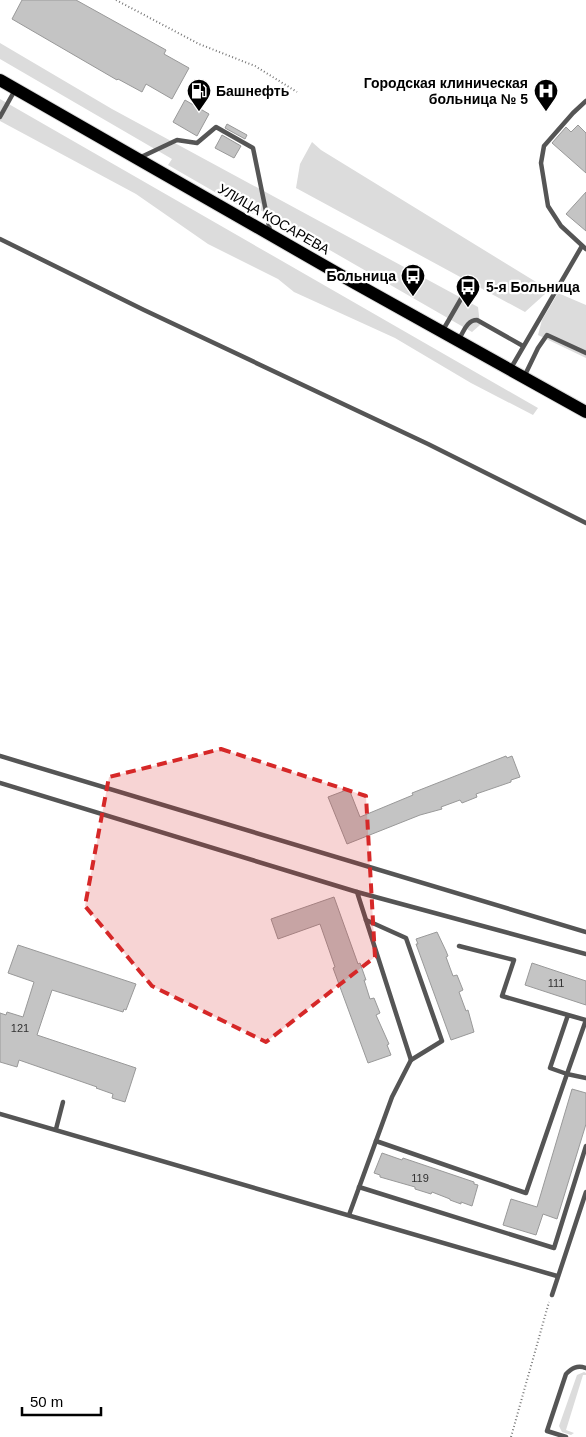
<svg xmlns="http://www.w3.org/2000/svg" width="586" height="1437" viewBox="0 0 586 1437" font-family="Helvetica,sans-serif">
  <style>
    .green { fill: #dcdcdc }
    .building { fill: #c4c4c4; stroke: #999 }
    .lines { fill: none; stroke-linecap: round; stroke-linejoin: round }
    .primary-casing { stroke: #dbdbdb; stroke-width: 14 }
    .path { stroke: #777; stroke-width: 2; stroke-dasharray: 1 2.5; stroke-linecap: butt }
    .lane { stroke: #555; stroke-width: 4.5 }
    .primary { stroke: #000; stroke-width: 12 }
    .marked { fill: #d62828; fill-opacity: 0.2; stroke: #d62828; stroke-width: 4; stroke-dasharray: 10 6; stroke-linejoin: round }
    .labels { text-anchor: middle; stroke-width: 4.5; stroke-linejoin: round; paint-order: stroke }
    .number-label { font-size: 11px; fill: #313131 }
    .poi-label { font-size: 14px; font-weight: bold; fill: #000; stroke: #fff; text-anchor: end }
    .street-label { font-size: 14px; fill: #000; stroke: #fff }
  </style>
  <rect width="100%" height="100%" fill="#fff"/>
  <g class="green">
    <path d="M0,43L112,109L478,307L480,325L472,332L255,207L253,214L168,165L172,159L0,59Z"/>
    <path d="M0,99L538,408L533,415L471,383L395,338L294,292L278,279L208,244L136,194L0,121Z"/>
    <path d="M312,142L321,150L541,285L545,294L525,312L296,188L300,164Z"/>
    <path d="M558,293L586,305V358L538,335L542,320Z"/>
    <path d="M584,1372L586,1373V1375H583L566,1430L574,1433L571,1435L562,1432L559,1426L577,1375Z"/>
  </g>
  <g class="building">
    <path d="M22,0H76L166,50L164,54L189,68L172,99L146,84L142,92L118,79L117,80L12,19Z"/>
    <path d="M185,100L209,114L197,136L173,122Z"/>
    <path d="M227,124L247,135L245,139L225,128Z"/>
    <path d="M578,125L586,133V173L552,143L566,127L571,132Z"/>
    <path d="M222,135L241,146L234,158L215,148Z"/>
    <path d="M586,192V231L566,214Z"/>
    <path d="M506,756L507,758L512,756L520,777L511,780V782L476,794L477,797L462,803L460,800L441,807L442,809L420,815L347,844L328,797L349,789L360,817L413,795L412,793Z"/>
    <path d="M334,897L358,964L360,963L366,980H364L370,999L374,998L380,1013L376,1015L389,1044L387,1045L391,1055L368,1063L333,968L335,967L320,924L278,939L271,919Z"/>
    <path d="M437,932L446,951L448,956L446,957L453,976L457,975L463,990L459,992L466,1011L468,1010L474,1032L451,1040L416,944H418L416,939Z"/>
    <path d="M18,945L136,984L126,1010L124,1009L123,1012L52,990L37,1035L136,1068L125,1102L112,1098L113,1094L96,1088L97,1087L19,1060L17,1067L0,1062V1013L6,1015L7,1012L23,1017L34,982L8,973Z"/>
    <path d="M532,963L586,981V1005L525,985Z"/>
    <path d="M572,1089L586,1093V1124L557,1219L543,1214L536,1235L503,1225L511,1199L537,1207Z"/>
    <path d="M382,1153L402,1160L403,1158L474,1182V1184L478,1185L472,1206L461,1202V1204L450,1200V1199L432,1192L431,1194L415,1189V1187L380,1177V1175L374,1173Z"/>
  </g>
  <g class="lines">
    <defs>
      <path id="primary" d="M0,80L351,281L586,412"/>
    </defs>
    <use href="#primary" class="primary-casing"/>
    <g class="path">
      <path d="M116,0L199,44L255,66L297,92"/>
      <path d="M511,1437L549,1302"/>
    </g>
    <g class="lane">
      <path d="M586,101L573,113L544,146L541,163L548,206L561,226L586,249"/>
      <path d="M0,117L15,90"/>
      <path d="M139,158L177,140L197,143L216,127L253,148L270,231"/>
      <path d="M0,239L144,310L428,444L586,523"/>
      <path d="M443,330L469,285"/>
      <path d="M459,339C464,331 467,320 477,320L523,346"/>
      <path d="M511,368L582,246"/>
      <path d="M524,377L538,348L547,335L586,353"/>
      <path d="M0,756L586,932"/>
      <path d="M0,783L357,892"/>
      <path d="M459,946L514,960L502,996L568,1015L550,1068L567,1074L586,1020L568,1015"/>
      <path d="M411,1060L357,892L586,954"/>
      <path d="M0,1114L557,1276"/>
      <path d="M56,1129L63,1102"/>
      <path d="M376,1141L526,1193L567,1074L586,1078"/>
      <path d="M359,1187L554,1248L586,1146"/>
      <path d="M349,1215L392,1097L411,1060L442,1041L406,938L366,920"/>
      <path d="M552,1295L586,1192"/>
      <path d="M566,1437L547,1431L566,1374C572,1368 577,1365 586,1368"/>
    </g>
    <use href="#primary" class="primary"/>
  </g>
  <path class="marked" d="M221,749L366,796L375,957L266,1042L152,986L85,906L109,777Z"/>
  <defs>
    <symbol id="fuel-pin" viewBox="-11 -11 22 30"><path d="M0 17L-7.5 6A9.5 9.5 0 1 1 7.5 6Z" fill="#000" stroke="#fff"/><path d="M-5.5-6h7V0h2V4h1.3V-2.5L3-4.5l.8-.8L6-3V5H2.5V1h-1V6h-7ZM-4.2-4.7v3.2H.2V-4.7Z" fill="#fff"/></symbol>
    <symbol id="hospital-pin" viewBox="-11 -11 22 30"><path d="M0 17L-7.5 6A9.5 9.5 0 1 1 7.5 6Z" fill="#000" stroke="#fff"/><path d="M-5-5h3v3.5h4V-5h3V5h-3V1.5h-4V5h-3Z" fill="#fff"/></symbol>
    <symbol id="bus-pin" viewBox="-11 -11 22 30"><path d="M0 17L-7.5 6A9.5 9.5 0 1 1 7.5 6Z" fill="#000" stroke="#fff"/><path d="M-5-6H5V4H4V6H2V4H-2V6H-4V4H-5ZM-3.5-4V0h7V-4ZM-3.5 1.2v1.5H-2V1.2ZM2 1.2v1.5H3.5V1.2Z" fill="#fff"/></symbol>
  </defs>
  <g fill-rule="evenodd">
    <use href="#fuel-pin" x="185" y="77" width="28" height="38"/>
    <use href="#hospital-pin" x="532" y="77" width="28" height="38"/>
    <use href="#bus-pin" x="399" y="262" width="28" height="38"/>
    <use href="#bus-pin" x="454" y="273" width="28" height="38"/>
  </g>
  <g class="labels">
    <g class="number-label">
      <text x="556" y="987">111</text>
      <text x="20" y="1032">121</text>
      <text x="420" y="1182">119</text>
    </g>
    <g class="poi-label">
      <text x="528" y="88">Городская клиническая<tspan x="528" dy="16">больница № 5</tspan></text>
      <text x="216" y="96" text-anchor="start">Башнефть</text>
      <text x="396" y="281">Больница</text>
      <text x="486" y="292" text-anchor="start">5-я Больница</text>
    </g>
    <g class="street-label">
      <text transform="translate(274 219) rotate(30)" y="5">УЛИЦА КОСАРЕВА</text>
    </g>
  </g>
  <path d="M22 1407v8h79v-8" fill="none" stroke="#000000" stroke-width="2.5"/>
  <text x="30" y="1407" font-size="15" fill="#000000" stroke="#ffffff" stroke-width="4" paint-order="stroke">50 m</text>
</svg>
